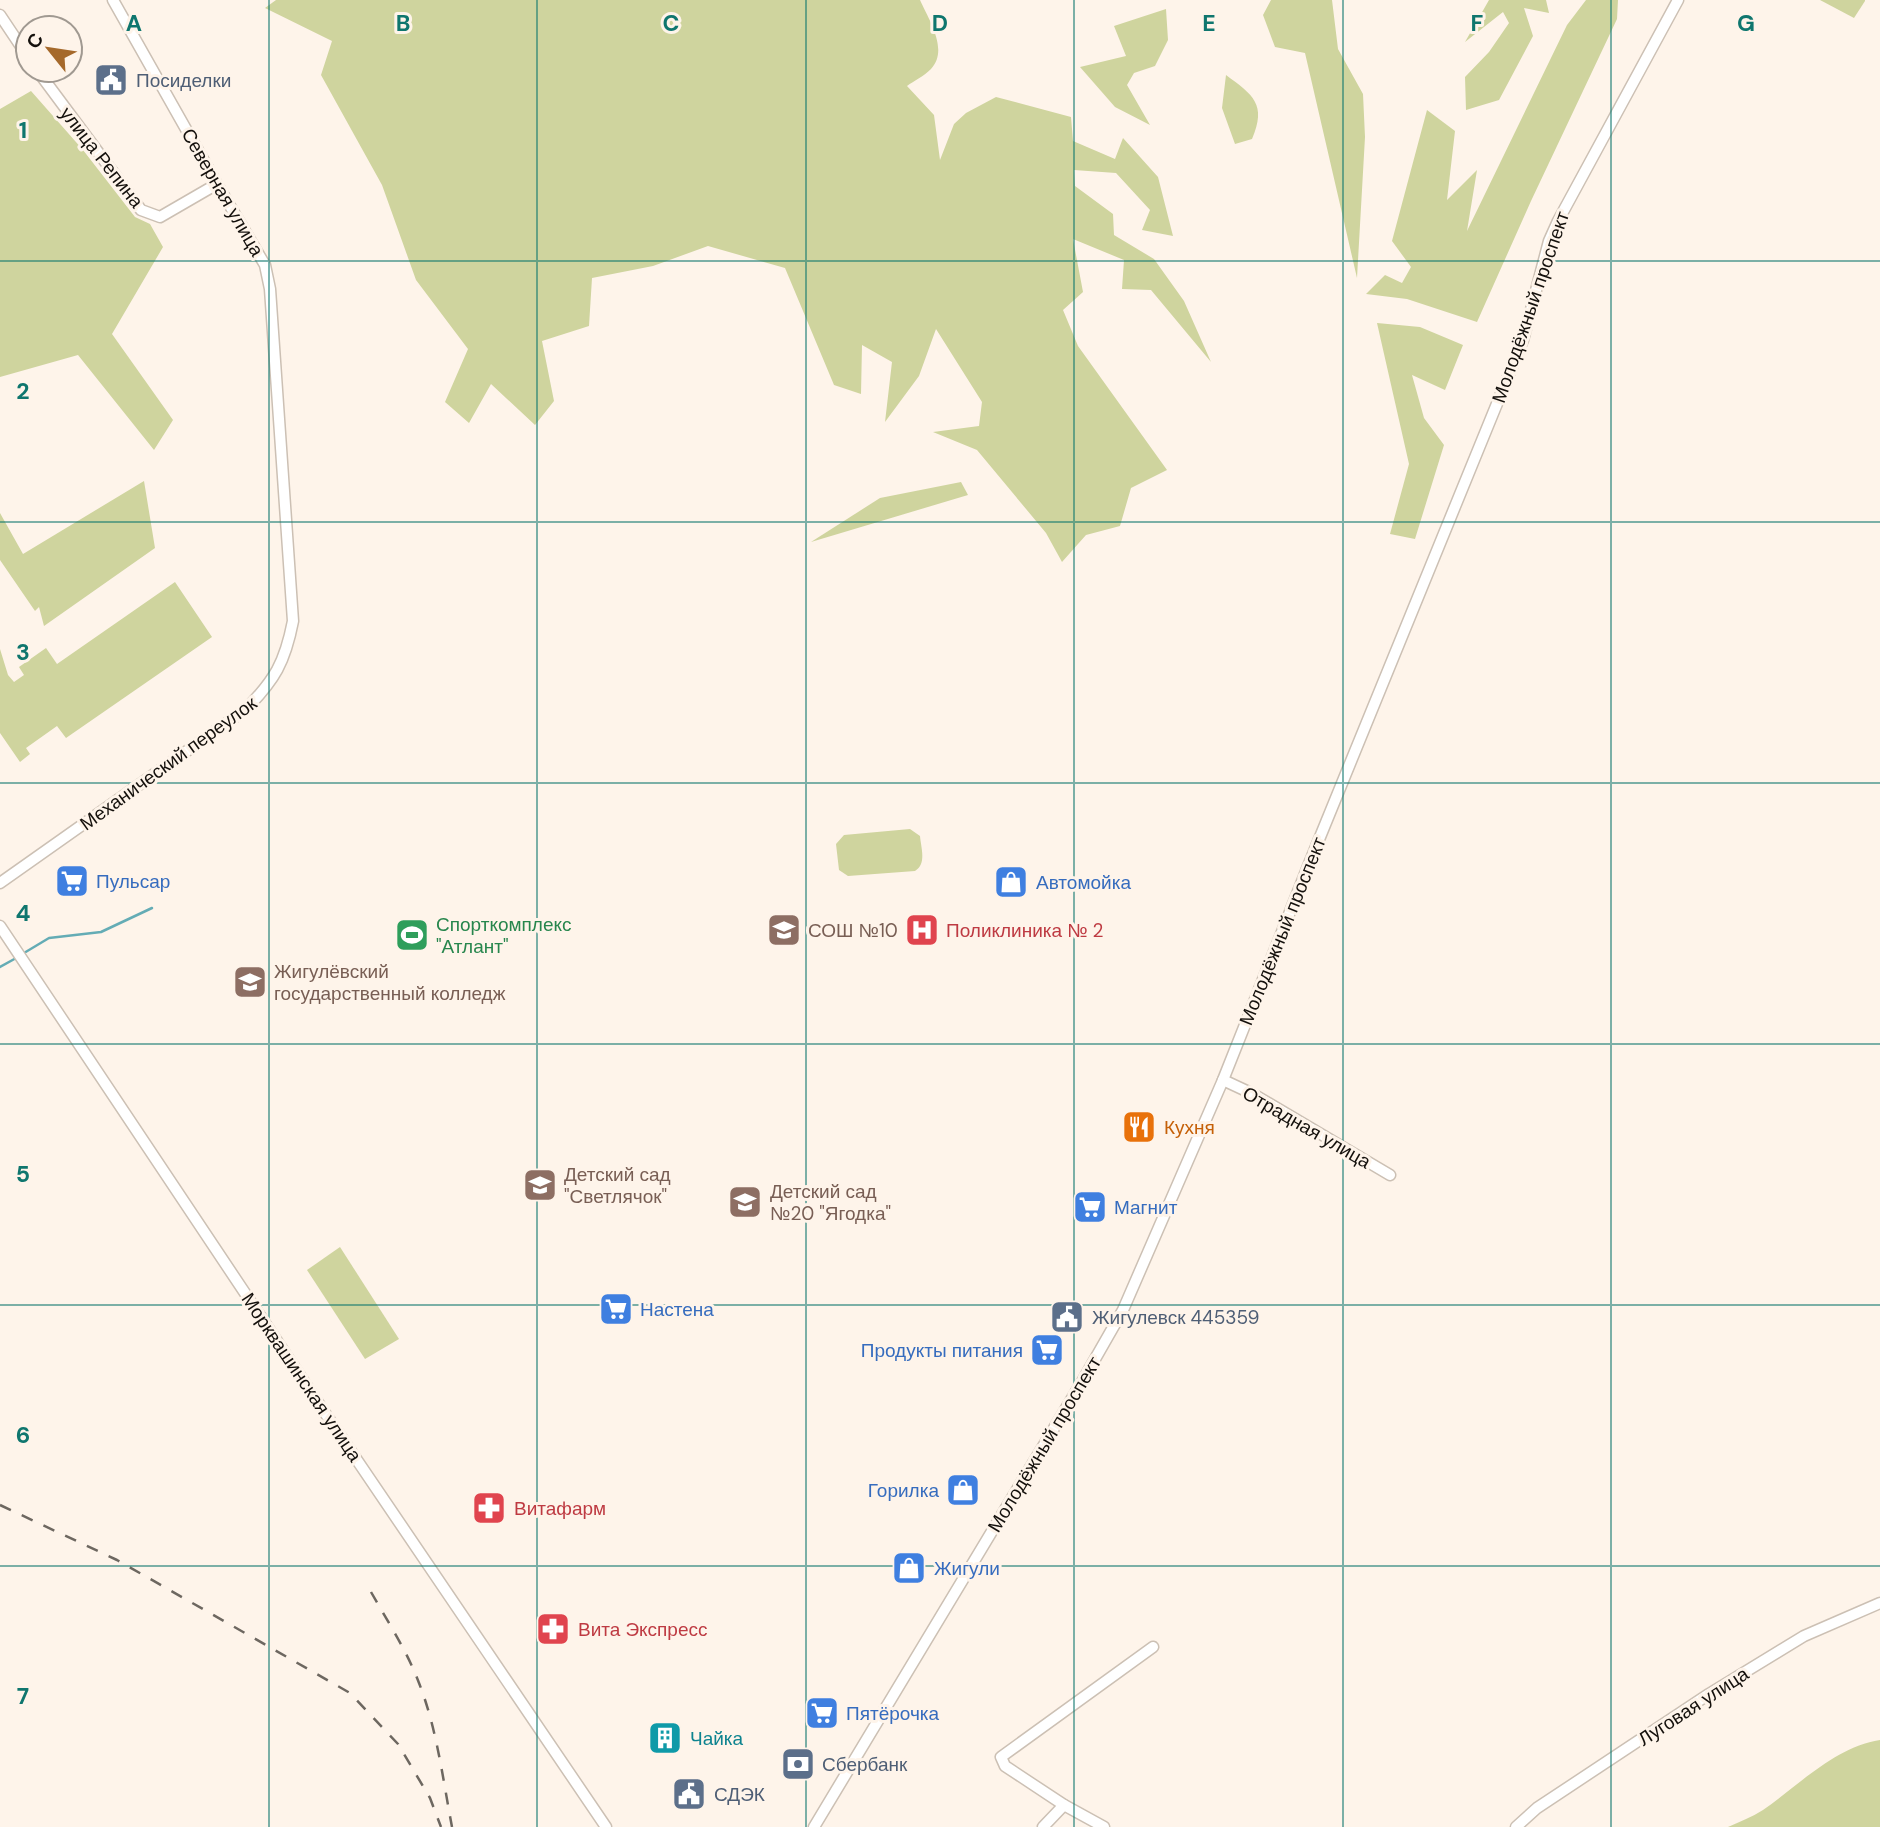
<svg xmlns="http://www.w3.org/2000/svg" width="1880" height="1827" viewBox="0 0 1880 1827" font-family="'DM Sans',sans-serif">
  <style>
    .green { fill: #cfd49e }
    .lines { fill: none; stroke-linecap: round; stroke-linejoin: round }
    .stream { stroke: #64acb5; stroke-width: 2.5 }
    .street-casing { stroke: #ccc0b4; stroke-width: 13 }
    .street { stroke: #fff; stroke-width: 10 }
    .rail { stroke: #6d6760; stroke-width: 2.5; stroke-dasharray: 12 12; stroke-linecap: butt }
    .grid { fill: none; stroke: #0f766e; stroke-width: 2; stroke-opacity: 0.55 }
    .labels { text-anchor: middle; stroke-width: 6; stroke-linejoin: round; paint-order: stroke }
    .service-label { font-size: 19px; fill: #4e5e75; stroke: #fef4ea; text-anchor: start }
    .street-label { font-size: 19px; fill: #14100c; stroke: #fef4ea }
    .shop-label { font-size: 19px; fill: #366cbe; stroke: #fef4ea; text-anchor: start }
    .leisure-label { font-size: 19px; fill: #27864d; stroke: #fef4ea; text-anchor: start }
    .education-label { font-size: 19px; fill: #785e54; stroke: #fef4ea; text-anchor: start }
    .health-label { font-size: 19px; fill: #be3a42; stroke: #fef4ea; text-anchor: start }
    .food-label { font-size: 19px; fill: #c56008; stroke: #fef4ea; text-anchor: start }
    .culture-label { font-size: 19px; fill: #0d838f; stroke: #fef4ea; text-anchor: start }
    .grid-label { font-size: 23px; text-anchor: middle; font-weight: bold; fill: #0f766e; stroke: #fef4ea; stroke-width: 6; stroke-linejoin: round; paint-order: stroke }
  </style>
  <rect width="100%" height="100%" fill="#fef4ea"/>
  <g class="green">
    <path d="M276,0H920C929,20 949,50 931,69C924,76 914,81 907,86L934,115L940,160L954,124L966,113L996,97L1071,117L1073,141L1115,159L1123,138L1158,177L1173,236L1142,230L1150,210L1116,173L1074,170L1075,186L1113,214L1114,235L1154,259L1184,301L1211,362L1151,290L1122,289L1124,260L1073,239L1083,292L1063,310L1078,346L1167,470L1131,488L1120,526L1086,535L1062,562L1046,533L977,450L933,432L979,426L982,402L936,329L919,376L885,422L892,362L862,345L861,394L834,385L785,268L708,246L653,266L592,278L589,326L542,341L554,401L535,425L491,384L469,423L445,402L468,349L416,280L382,185L321,75L332,41L265,8Z"/>
    <path d="M1271,0H1332L1338,49L1363,94L1365,137L1357,278L1305,53L1275,47L1263,15Z"/>
    <path d="M1489,0H1546L1549,13L1524,8L1533,36L1499,100L1466,110L1465,77L1489,52L1509,23L1503,12L1465,42Z"/>
    <path d="M1586,0H1618L1617,19L1531,201L1477,322L1407,299L1366,294L1385,275L1402,283L1411,267L1392,241L1427,110L1455,131L1447,200L1477,170L1467,231L1567,25Z"/>
    <path d="M1820,0H1865V1L1854,18Z"/>
    <path d="M1166,9L1168,40L1155,66L1134,73L1127,85L1150,125L1115,107L1080,67L1126,56L1114,26Z"/>
    <path d="M1226,75C1253,95 1267,104 1252,139L1235,144L1222,108Z"/>
    <path d="M31,91L83,150L135,217L150,224L163,247L112,334L173,420L154,450L78,355L0,377V109Z"/>
    <path d="M1377,323L1420,327L1463,345L1445,390L1412,375L1424,418L1444,445L1415,539L1390,534L1409,464Z"/>
    <path d="M144,481L155,548L44,626L39,607L35,611L0,560V513L23,554Z"/>
    <path d="M961,482L968,495L811,542L880,498Z"/>
    <path d="M175,582L212,637L66,738L57,726L26,748L30,754L20,762L0,733V649L8,675L14,682L24,675L19,667L46,648L57,664Z"/>
    <path d="M910,829L920,836C921,848 927,864 915,871L848,876L839,870L836,844L844,835Z"/>
    <path d="M340,1247L399,1339L365,1359L307,1270Z"/>
    <path d="M1880,1740V1827H1728C1739,1822 1752,1817 1763,1810C1799,1785 1835,1747 1880,1740Z"/>
  </g>
  <g class="lines">
    <g class="stream">
      <path d="M24,953L49,938L101,932L152,908"/>
      <path d="M0,967L18,957"/>
    </g>
    <defs>
      <g id="street">
        <path d="M0,15L28,57"/>
        <path d="M37,70L141,210L160,217L217,184"/>
        <path d="M0,883L245,710C275,680 285,662 293,621L270,289L265,265L217,184L113,0"/>
        <path d="M0,926L323,1410L606,1827"/>
        <path d="M1223,1080L1253,1094L1390,1175"/>
        <path d="M814,1827L1083,1380L1123,1310L1223,1080L1309,864L1523,340L1549,241L1558,221L1678,0"/>
        <path d="M1043,1827L1064,1805"/>
        <path d="M1104,1827L1064,1805L1005,1766L1001,1757L1153,1647"/>
        <path d="M1516,1827L1537,1808L1709,1694L1804,1636L1880,1603"/>
      </g>
    </defs>
    <use href="#street" class="street-casing"/>
    <use href="#street" class="street"/>
    <g class="rail">
      <path d="M0,1505L117,1560L350,1693L398,1744L430,1798L441,1827"/>
      <path d="M371,1592C388,1622 407,1651 419,1683C437,1729 443,1780 452,1827"/>
    </g>
  </g>
  <path class="grid" d="M269,0V1827M537,0V1827M806,0V1827M1074,0V1827M1343,0V1827M1611,0V1827M0,261H1880M0,522H1880M0,783H1880M0,1044H1880M0,1305H1880M0,1566H1880"/>
  <defs>
    <symbol id="civic-square" viewBox="-11 -11 22 22"><rect x="-9" y="-9" width="18" height="18" rx="4" fill="#5c6f8a" stroke="#fef4ea"/><path d="M-.6-6.5H3V-4.5H.6V-3L4-1V1h2V6H-6V1h2V-1L-.6-3ZM-1.2 2.5V6h2.4V2.5Z" fill="#fff"/></symbol>
    <symbol id="supermarket-square" viewBox="-11 -11 22 22"><rect x="-9" y="-9" width="18" height="18" rx="4" fill="#3f7fe0" stroke="#fef4ea"/><path d="M-6-5.5h2.5l.6 2H6L4.5 2H-2.5L-4.4-4H-6ZM-1.5 3.2a1.3 1.3 0 1 0 .1 0ZM3 3.2a1.3 1.3 0 1 0 .1 0Z" fill="#fff"/></symbol>
    <symbol id="shop-square" viewBox="-11 -11 22 22"><rect x="-9" y="-9" width="18" height="18" rx="4" fill="#3f7fe0" stroke="#fef4ea"/><path d="M-5-2.5h2.3a2.7 3.5 0 0 1 5.4 0H5L5.5 6h-11ZM-1.5-2.5h3a1.5 2.3 0 0 0-3 0Z" fill="#fff"/></symbol>
    <symbol id="school-square" viewBox="-11 -11 22 22"><rect x="-9" y="-9" width="18" height="18" rx="4" fill="#8d6e63" stroke="#fef4ea"/><path d="M0-5L7-2L0 1L-7-2ZM-4 1L0 2.5L4 1V4Q0 6-4 4Z" fill="#fff"/></symbol>
    <symbol id="hospital-square" viewBox="-11 -11 22 22"><rect x="-9" y="-9" width="18" height="18" rx="4" fill="#e0444e" stroke="#fef4ea"/><path d="M-5-5h3v3.5h4V-5h3V5h-3V1.5h-4V5h-3Z" fill="#fff"/></symbol>
    <symbol id="stadium-square" viewBox="-11 -11 22 22"><rect x="-9" y="-9" width="18" height="18" rx="4" fill="#2e9e5b" stroke="#fef4ea"/><path d="M0-5a6.5 5 0 1 0 0 10a6.5 5 0 1 0 0-10ZM-3.5-1.8h7v3.6h-7Z" fill="#fff"/></symbol>
    <symbol id="university-square" viewBox="-11 -11 22 22"><rect x="-9" y="-9" width="18" height="18" rx="4" fill="#8d6e63" stroke="#fef4ea"/><path d="M0-5L7-2L0 1L-7-2ZM-4 1L0 2.5L4 1V4Q0 6-4 4Z" fill="#fff"/></symbol>
    <symbol id="restaurant-square" viewBox="-11 -11 22 22"><rect x="-9" y="-9" width="18" height="18" rx="4" fill="#e8710a" stroke="#fef4ea"/><path d="M-5-6h1v4h1v-4h1v4h1v-4h1v5L-1.5 .5V6h-2V.5L-5-1ZM5-6V6H3V1.5H1.5Q1.5-4 5-6Z" fill="#fff"/></symbol>
    <symbol id="pharmacy-square" viewBox="-11 -11 22 22"><rect x="-9" y="-9" width="18" height="18" rx="4" fill="#e0444e" stroke="#fef4ea"/><path d="M-2-6h4v4h4v4h-4v4h-4v-4h-4v-4h4Z" fill="#fff"/></symbol>
    <symbol id="building-square" viewBox="-11 -11 22 22"><rect x="-9" y="-9" width="18" height="18" rx="4" fill="#0f9aa8" stroke="#fef4ea"/><path d="M-4-6H4V6H1V3H-1V6H-4ZM-2.5-4.3h1.7v1.8h-1.7ZM.8-4.3h1.7v1.8H.8ZM-2.5-1h1.7V.8h-1.7ZM.8-1h1.7V.8H.8Z" fill="#fff"/></symbol>
    <symbol id="bank-square" viewBox="-11 -11 22 22"><rect x="-9" y="-9" width="18" height="18" rx="4" fill="#5c6f8a" stroke="#fef4ea"/><path d="M-6-4H6V4H-6ZM0-2.3a2.3 2.3 0 1 0 0 4.6a2.3 2.3 0 1 0 0-4.6Z" fill="#fff"/></symbol>
  </defs>
  <g fill-rule="evenodd">
    <use href="#civic-square" x="92" y="61" width="38" height="38"/>
    <use href="#supermarket-square" x="53" y="862" width="38" height="38"/>
    <use href="#shop-square" x="992" y="863" width="38" height="38"/>
    <use href="#school-square" x="765" y="911" width="38" height="38"/>
    <use href="#hospital-square" x="903" y="911" width="38" height="38"/>
    <use href="#stadium-square" x="393" y="916" width="38" height="38"/>
    <use href="#university-square" x="231" y="963" width="38" height="38"/>
    <use href="#restaurant-square" x="1120" y="1108" width="38" height="38"/>
    <use href="#school-square" x="521" y="1166" width="38" height="38"/>
    <use href="#school-square" x="726" y="1183" width="38" height="38"/>
    <use href="#supermarket-square" x="1071" y="1188" width="38" height="38"/>
    <use href="#supermarket-square" x="597" y="1290" width="38" height="38"/>
    <use href="#civic-square" x="1048" y="1298" width="38" height="38"/>
    <use href="#supermarket-square" x="1028" y="1331" width="38" height="38"/>
    <use href="#shop-square" x="944" y="1471" width="38" height="38"/>
    <use href="#pharmacy-square" x="470" y="1489" width="38" height="38"/>
    <use href="#shop-square" x="890" y="1549" width="38" height="38"/>
    <use href="#pharmacy-square" x="534" y="1610" width="38" height="38"/>
    <use href="#supermarket-square" x="803" y="1694" width="38" height="38"/>
    <use href="#building-square" x="646" y="1719" width="38" height="38"/>
    <use href="#bank-square" x="779" y="1745" width="38" height="38"/>
    <use href="#civic-square" x="670" y="1775" width="38" height="38"/>
  </g>
  <g class="labels">
    <g class="service-label">
      <text x="136" y="87">Посиделки</text>
      <text x="1092" y="1324">Жигулевск 445359</text>
      <text x="822" y="1771">Сбербанк</text>
      <text x="714" y="1801">СДЭК</text>
    </g>
    <g class="street-label">
      <text transform="translate(102 157) rotate(52)" y="7">улица Репина</text>
      <text transform="translate(223 192) rotate(60)" y="7">Северная улица</text>
      <text transform="translate(1530 307) rotate(-71)" y="7">Молодёжный проспект</text>
      <text transform="translate(168 763) rotate(-36)" y="7">Механический переулок</text>
      <text transform="translate(1282 931) rotate(-68)" y="7">Молодёжный проспект</text>
      <text transform="translate(1307 1127) rotate(30)" y="7">Отрадная улица</text>
      <text transform="translate(302 1377) rotate(56)" y="7">Морквашинская улица</text>
      <text transform="translate(1044 1444) rotate(-59)" y="7">Молодёжный проспект</text>
      <text transform="translate(1693 1706) rotate(-33)" y="7">Луговая улица</text>
    </g>
    <g class="shop-label">
      <text x="96" y="888">Пульсар</text>
      <text x="1036" y="889">Автомойка</text>
      <text x="1114" y="1214">Магнит</text>
      <text x="640" y="1316">Настена</text>
      <text x="1023" y="1357" text-anchor="end">Продукты питания</text>
      <text x="939" y="1497" text-anchor="end">Горилка</text>
      <text x="934" y="1575">Жигули</text>
      <text x="846" y="1720">Пятёрочка</text>
    </g>
    <g class="leisure-label">
      <text x="436" y="931">Спорткомплекс<tspan x="436" dy="22">"Атлант"</tspan></text>
    </g>
    <g class="education-label">
      <text x="808" y="937">СОШ №10</text>
      <text x="274" y="978">Жигулёвский<tspan x="274" dy="22">государственный колледж</tspan></text>
      <text x="564" y="1181">Детский сад<tspan x="564" dy="22">"Светлячок"</tspan></text>
      <text x="770" y="1198">Детский сад<tspan x="770" dy="22">№20 "Ягодка"</tspan></text>
    </g>
    <g class="health-label">
      <text x="946" y="937">Поликлиника № 2</text>
      <text x="514" y="1515">Витафарм</text>
      <text x="578" y="1636">Вита Экспресс</text>
    </g>
    <g class="food-label">
      <text x="1164" y="1134">Кухня</text>
    </g>
    <g class="culture-label">
      <text x="690" y="1745">Чайка</text>
    </g>
  </g>
  <g class="grid-label">
    <text x="134" y="31">A</text>
    <text x="403" y="31">B</text>
    <text x="671" y="31">C</text>
    <text x="940" y="31">D</text>
    <text x="1209" y="31">E</text>
    <text x="1477" y="31">F</text>
    <text x="1746" y="31">G</text>
    <text x="23" y="138">1</text>
    <text x="23" y="399">2</text>
    <text x="23" y="660">3</text>
    <text x="23" y="921">4</text>
    <text x="23" y="1182">5</text>
    <text x="23" y="1443">6</text>
    <text x="23" y="1704">7</text>
  </g>
  <g transform="translate(49 49) rotate(300)"><circle r="33" fill="#fef4ea" stroke="#a09991" stroke-width="2"/>
  <path d="M0-5L12 26L0 18L-12 26Z" fill="#a5692b"/>
  <text y="-10" font-size="19" font-weight="bold" text-anchor="middle" fill="#14100c">С</text>
  </g>
</svg>
